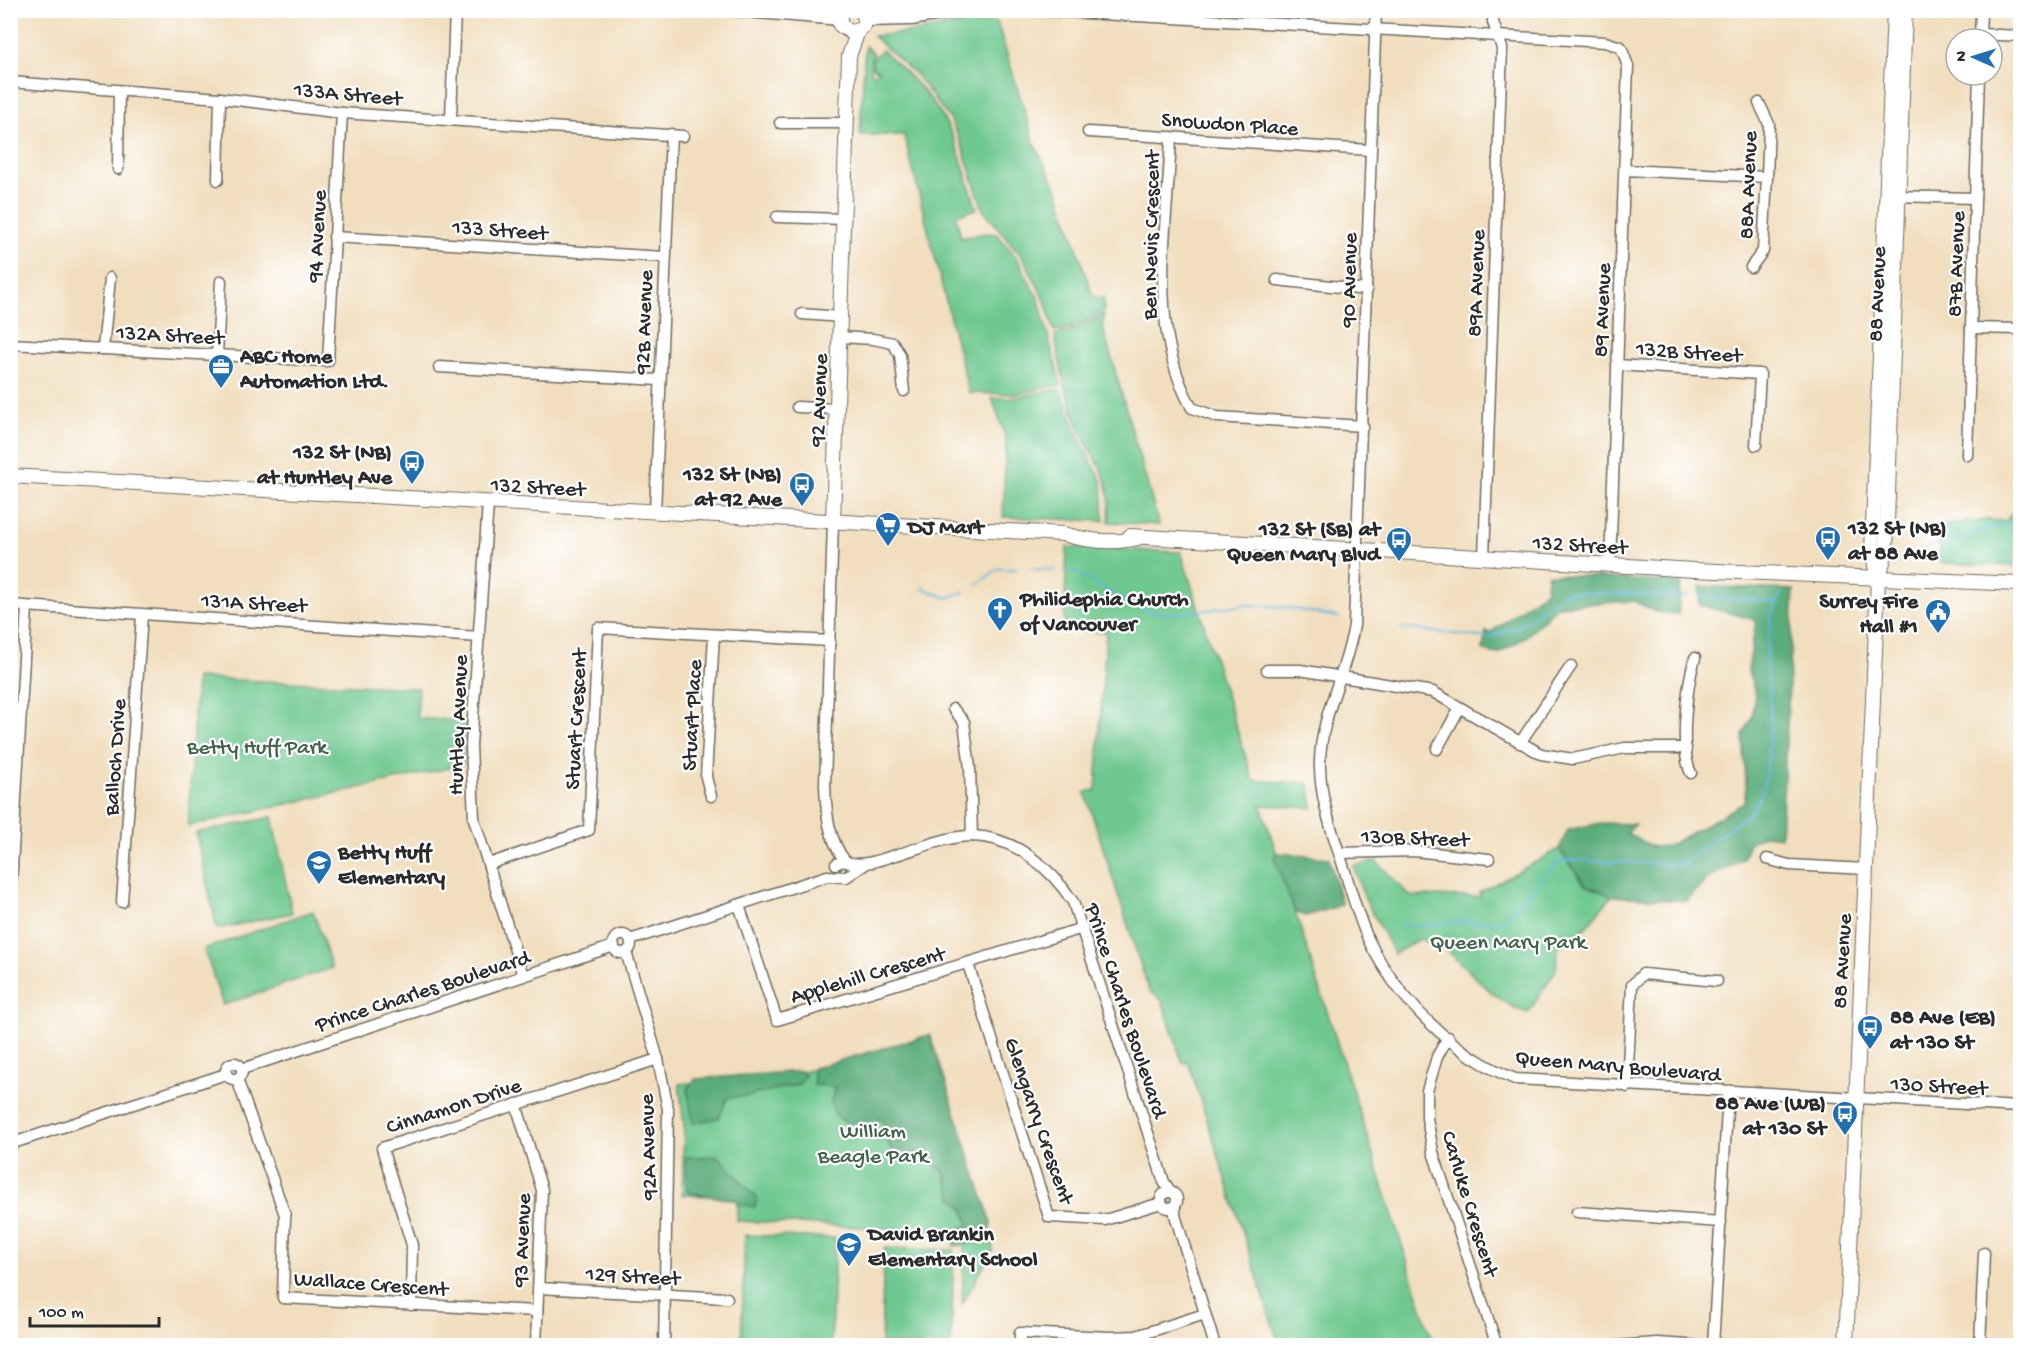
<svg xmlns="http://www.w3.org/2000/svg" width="2031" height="1356" viewBox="0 0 2031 1356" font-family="'Gochi Hand',sans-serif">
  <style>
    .green { fill: #6ec88f; stroke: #4c7a5d; stroke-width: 1.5 }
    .forest { fill: #5aac7a; stroke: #426c52; stroke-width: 1.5 }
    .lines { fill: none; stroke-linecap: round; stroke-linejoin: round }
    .stream { stroke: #5fb6dc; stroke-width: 2 }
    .minor-casing { stroke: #706a5e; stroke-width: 13 }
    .major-casing { stroke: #706a5e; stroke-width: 16 }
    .minor { stroke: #fff; stroke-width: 10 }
    .major { stroke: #fff; stroke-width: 14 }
    .labels { text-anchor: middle; stroke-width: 4.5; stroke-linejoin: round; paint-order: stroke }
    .street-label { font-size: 22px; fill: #2b2b2b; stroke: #fff }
    .poi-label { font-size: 22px; font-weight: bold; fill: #2b2b2b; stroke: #fff; text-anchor: start }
    .park-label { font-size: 22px; fill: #42624e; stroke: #fff }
  </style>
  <rect width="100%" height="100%" fill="#fff"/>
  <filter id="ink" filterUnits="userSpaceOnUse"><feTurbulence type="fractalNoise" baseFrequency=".0167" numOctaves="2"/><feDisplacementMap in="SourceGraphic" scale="12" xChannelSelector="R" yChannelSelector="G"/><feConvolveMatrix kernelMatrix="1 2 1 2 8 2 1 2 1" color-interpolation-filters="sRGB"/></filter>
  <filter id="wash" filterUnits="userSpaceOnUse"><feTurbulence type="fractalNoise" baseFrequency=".008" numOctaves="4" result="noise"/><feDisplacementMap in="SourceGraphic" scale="24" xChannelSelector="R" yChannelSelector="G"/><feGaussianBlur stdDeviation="1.35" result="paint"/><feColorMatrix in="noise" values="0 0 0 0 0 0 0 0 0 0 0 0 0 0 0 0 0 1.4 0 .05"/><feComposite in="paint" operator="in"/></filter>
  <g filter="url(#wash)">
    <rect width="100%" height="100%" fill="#f1debe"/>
    <g class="green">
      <path d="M977,21L997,22L1035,145L1059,193L1093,297L1104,298V311L1073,328L1054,331L1045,301L1024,259L983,210L961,143L950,119L917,76L873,36L912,32Z"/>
      <path d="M865,46L874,54L871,59V71L874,75L879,71L873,68L872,60L882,50C909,75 937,100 952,135C963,159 968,185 977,209L956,215L961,238L985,233L997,234L1017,258L1039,300L1061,385L1015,394L969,393L904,135H860Z"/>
      <path d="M1104,314L1103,328L1159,525L1109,522C1112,473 1099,471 1080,431C1068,403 1059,365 1055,335L1077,329Z"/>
      <path d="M1060,389L1077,434L1102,482L1104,521L1003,517L1006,439L992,398H1010Z"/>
      <path d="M2020,501L2014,566L1939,563V526L1986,520L2006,521Z"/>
      <path d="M1067,547L1181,552L1253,780L1309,784L1313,808L1261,805L1434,1345H1279L1189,1064L1182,1062L1162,1000L1149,991L1085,792L1096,790L1106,632L1064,629Z"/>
      <path d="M196,678L419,688L417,718L465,721L463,765L188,826Z"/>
      <path d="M272,817L292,913L217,929L196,833Z"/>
      <path d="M1559,849L1585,885L1612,896L1581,933L1558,947L1556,970L1528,1013C1495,1003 1472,972 1446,950C1440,945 1428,942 1420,939L1394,954L1365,899L1353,866L1376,861L1410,896L1480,897L1479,893Z"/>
      <path d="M313,911L332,968L223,1005L204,949Z"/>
      <path d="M930,1035L988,1216L993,1250L962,1304L965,1232L737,1221V1197L682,1195L684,1124L679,1084L803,1072Z"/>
      <path d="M745,1235L835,1238L831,1345H741Z"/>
      <path d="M884,1248L954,1250L951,1345H881Z"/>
    </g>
    <g class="forest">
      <path d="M1547,574L1681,583L1678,614L1656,612L1634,601L1558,606L1526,637L1498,654L1483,651L1486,631L1490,633L1546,590Z"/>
      <path d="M1700,586L1794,590L1781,837L1763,835L1749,843L1743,859L1707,879L1687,901L1612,896L1586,885L1559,849L1568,830L1600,823L1635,824L1627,833L1653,847L1668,846L1744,803L1746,786L1743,736L1752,717L1755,693L1748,671L1756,620L1699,605Z"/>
      <path d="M1278,853L1329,858L1342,905L1306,916L1295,912L1274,858Z"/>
      <path d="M930,1035L991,1222L990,1240L954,1246L953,1230L969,1225L963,1208L952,1198L945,1173L921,1155L890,1148L883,1120L846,1122L835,1116L831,1101L835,1087L814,1085L813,1068Z"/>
      <path d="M801,1071L805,1076L799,1084L749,1096L727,1098L719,1118L693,1123L687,1089L695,1079Z"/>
      <path d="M718,1156L757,1198L755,1207L739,1204L738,1201L687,1192L686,1157Z"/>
    </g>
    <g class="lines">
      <g class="stream">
        <path d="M1925,548L2020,520"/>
        <path d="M1032,569L1056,570"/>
        <path d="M1069,571L1076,572C1099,585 1124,604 1150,611C1182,619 1215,606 1247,605C1277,604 1309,613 1339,617"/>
        <path d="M976,585L998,569H1017"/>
        <path d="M922,588L947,598L964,592"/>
        <path d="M1699,596L1778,602"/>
        <path d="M1401,628L1489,638L1523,624L1565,592L1687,596"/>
        <path d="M1401,924L1419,926L1464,921L1497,923L1508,915L1557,863L1565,860L1682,864L1752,811L1761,795L1766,776L1771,717L1766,661L1771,617L1781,593"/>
      </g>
    </g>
  </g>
  <g filter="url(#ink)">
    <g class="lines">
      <defs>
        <g id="minor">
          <path d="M723,10L840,20"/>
          <path d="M1029,10L1605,42L1621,47L1628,66L1610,565"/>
          <path d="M1376,10L1354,625C1347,671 1321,714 1320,761C1319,795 1331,828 1341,859C1350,886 1357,915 1369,941C1398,1000 1454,1055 1515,1079L2020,1107"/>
          <path d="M865,21L911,20L970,10"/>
          <path d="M1980,34L2020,36"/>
          <path d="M10,37L12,10"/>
          <path d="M1980,39L1981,10"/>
          <path d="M10,82L220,98L342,113L683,136"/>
          <path d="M451,118L455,10"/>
          <path d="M780,123H847"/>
          <path d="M1088,132L1370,150"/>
          <path d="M1171,137C1168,226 1146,327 1192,408L1217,417L1363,426"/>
          <path d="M118,169L119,92"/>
          <path d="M1625,170L1767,177"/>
          <path d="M218,180L220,98"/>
          <path d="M1891,196L1975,198"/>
          <path d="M777,217L844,219"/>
          <path d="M334,237L664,257"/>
          <path d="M1751,267L1763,251L1767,177L1769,124L1759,103"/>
          <path d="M1277,280L1367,290"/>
          <path d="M802,314L841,317"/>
          <path d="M1971,328L2020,329"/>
          <path d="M840,337L873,339L893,343L900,355L904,391"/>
          <path d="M10,344L328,361L342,113"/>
          <path d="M103,349L110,278"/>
          <path d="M217,355L221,281"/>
          <path d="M1617,365L1760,374L1756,445"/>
          <path d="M439,367L659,380"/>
          <path d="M797,407L837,409"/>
          <path d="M1967,455L1979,75"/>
          <path d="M488,504L471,745L474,819L523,976"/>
          <path d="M655,512L671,134"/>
          <path d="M833,521L825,785C826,811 828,840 846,862"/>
          <path d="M1484,558L1502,48L1493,22V10"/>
          <path d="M10,605L479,637"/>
          <path d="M1267,670H1300L1433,692L1541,754L1573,759L1625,748H1686"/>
          <path d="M953,709L964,722L970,768L972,836"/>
          <path d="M1520,743L1571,666"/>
          <path d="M1437,749L1459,709"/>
          <path d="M1691,773C1679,749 1687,684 1695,658"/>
          <path d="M711,796L706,777L714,635"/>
          <path d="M1339,853L1414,851L1489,859"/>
          <path d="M1767,859L1789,865L1866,869"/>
          <path d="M489,864L589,830L598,628L830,641"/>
          <path d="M836,864L843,861C862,868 878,860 896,855C920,848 947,836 972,836C1015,837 1051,868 1073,902L1164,1182L1171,1192"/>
          <path d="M10,902L27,607"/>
          <path d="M122,902L142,615"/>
          <path d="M739,905L777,1020L1083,928"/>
          <circle cx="622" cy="944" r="9"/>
          <path d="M630,940L827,876L846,877L864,865"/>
          <path d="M626,952L658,1059L668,1109L664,1346"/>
          <path d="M968,964L1049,1217L1105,1220L1161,1203"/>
          <path d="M1448,1037L1437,1057L1427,1091V1118L1433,1152L1497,1346"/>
          <circle cx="234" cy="1071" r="8"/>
          <path d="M242,1069L614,946"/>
          <path d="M237,1079L285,1215L283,1298L537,1311"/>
          <path d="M1627,1087L1632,985L1643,974L1717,981"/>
          <path d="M516,1104L542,1190L536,1346"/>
          <path d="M10,1144L226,1074"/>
          <circle cx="1169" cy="1200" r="8"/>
          <path d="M1175,1205V1215L1215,1346"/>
          <path d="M1577,1212L1721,1222"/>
          <path d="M538,1288L727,1298"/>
          <path d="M411,1305L412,1245L382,1148L658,1059"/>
          <path d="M1020,1346V1333L1110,1337L1136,1336L1205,1314"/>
          <path d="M1616,1346L1657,1343L1702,1346"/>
          <path d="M1713,1346L1728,1093"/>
          <path d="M1980,1346L1984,1253"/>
        </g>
        <g id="major">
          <path d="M843,10L840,15V25L852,33L864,26V16L861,10"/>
          <path d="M10,476L1063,534C1087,541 1113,544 1138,538"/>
          <path d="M833,521L849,56L858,31"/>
          <path d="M1130,536L1694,570L2020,584"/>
          <path d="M1879,577L1886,551L1905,10"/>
          <path d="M1846,1346L1878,579L1872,551L1894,10"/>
        </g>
      </defs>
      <use href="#minor" class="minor-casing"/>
      <use href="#major" class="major-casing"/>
      <use href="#minor" class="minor"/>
      <use href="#major" class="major"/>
    </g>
  </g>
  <defs>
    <symbol id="office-pin" viewBox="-11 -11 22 30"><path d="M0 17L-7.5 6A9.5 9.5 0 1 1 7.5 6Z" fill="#1f6fb2" stroke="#fff"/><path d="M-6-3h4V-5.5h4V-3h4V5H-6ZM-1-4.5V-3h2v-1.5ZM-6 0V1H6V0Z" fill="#fff"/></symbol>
    <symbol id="bus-pin" viewBox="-11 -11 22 30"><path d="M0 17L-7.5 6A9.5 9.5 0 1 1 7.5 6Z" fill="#1f6fb2" stroke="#fff"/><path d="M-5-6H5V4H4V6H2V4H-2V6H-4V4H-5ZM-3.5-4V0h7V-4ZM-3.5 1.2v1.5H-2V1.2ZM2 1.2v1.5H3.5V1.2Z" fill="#fff"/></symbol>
    <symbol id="supermarket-pin" viewBox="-11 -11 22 30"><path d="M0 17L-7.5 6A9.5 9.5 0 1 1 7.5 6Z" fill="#1f6fb2" stroke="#fff"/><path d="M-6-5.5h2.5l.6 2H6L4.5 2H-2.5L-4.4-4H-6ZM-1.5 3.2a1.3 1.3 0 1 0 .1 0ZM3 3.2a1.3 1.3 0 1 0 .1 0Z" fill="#fff"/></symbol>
    <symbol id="church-pin" viewBox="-11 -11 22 30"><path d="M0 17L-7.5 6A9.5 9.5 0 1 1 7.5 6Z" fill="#1f6fb2" stroke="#fff"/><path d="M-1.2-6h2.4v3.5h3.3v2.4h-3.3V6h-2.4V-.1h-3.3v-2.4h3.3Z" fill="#fff"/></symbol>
    <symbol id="civic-pin" viewBox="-11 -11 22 30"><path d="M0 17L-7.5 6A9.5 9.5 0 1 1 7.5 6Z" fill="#1f6fb2" stroke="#fff"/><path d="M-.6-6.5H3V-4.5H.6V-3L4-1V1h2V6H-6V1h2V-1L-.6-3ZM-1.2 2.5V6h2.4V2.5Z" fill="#fff"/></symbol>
    <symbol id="school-pin" viewBox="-11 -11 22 30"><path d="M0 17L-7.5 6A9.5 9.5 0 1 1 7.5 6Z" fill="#1f6fb2" stroke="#fff"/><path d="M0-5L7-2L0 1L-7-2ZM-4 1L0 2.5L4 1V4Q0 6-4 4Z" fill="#fff"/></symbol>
  </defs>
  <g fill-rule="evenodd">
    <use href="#office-pin" x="206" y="352" width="30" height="40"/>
    <use href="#bus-pin" x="397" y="448" width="30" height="40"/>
    <use href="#bus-pin" x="787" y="470" width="30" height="40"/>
    <use href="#supermarket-pin" x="873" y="510" width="30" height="40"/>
    <use href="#bus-pin" x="1813" y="524" width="30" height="40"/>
    <use href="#bus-pin" x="1384" y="525" width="30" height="40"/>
    <use href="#church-pin" x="985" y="595" width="30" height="40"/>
    <use href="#civic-pin" x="1923" y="597" width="30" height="40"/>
    <use href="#school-pin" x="304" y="848" width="30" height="40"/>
    <use href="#bus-pin" x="1855" y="1013" width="30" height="40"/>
    <use href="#bus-pin" x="1830" y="1099" width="30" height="40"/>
    <use href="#school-pin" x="834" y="1230" width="30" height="40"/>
  </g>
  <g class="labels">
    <g class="street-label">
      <text transform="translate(348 92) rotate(5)" y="8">133A Street</text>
      <text transform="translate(1230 122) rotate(4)" y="8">Snowdon Place</text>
      <text transform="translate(1746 185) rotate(-88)" y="8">88A Avenue</text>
      <text transform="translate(500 228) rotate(4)" y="8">133 Street</text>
      <text transform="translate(1149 235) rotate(-89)" y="8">Ben Nevis Crescent</text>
      <text transform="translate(315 236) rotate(-87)" y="8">94 Avenue</text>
      <text transform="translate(1954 264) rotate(-88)" y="8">87B Avenue</text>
      <text transform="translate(1347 280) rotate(-89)" y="8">90 Avenue</text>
      <text transform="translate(1474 283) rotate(-88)" y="8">89A Avenue</text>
      <text transform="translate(1875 294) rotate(-88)" y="8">88 Avenue</text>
      <text transform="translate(1600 310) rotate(-88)" y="8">89 Avenue</text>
      <text transform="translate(642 322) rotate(-88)" y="8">92B Avenue</text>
      <text transform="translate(170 333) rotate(3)" y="8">132A Street</text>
      <text transform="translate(1689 350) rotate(4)" y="8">132B Street</text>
      <text transform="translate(817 400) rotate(-88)" y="8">92 Avenue</text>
      <text transform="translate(538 485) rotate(3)" y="8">132 Street</text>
      <text transform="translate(1580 543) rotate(3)" y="8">132 Street</text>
      <text transform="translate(254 601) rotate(3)" y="8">131A Street</text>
      <text transform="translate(690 715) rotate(-87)" y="8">Stuart Place</text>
      <text transform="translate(574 719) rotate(-87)" y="8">Stuart Crescent</text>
      <text transform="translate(456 725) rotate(-88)" y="8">Huntley Avenue</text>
      <text transform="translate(113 757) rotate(-86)" y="8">Balloch Drive</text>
      <text transform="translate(1415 836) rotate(2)" y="8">130B Street</text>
      <text transform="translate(1840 961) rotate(-87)" y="8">88 Avenue</text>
      <text transform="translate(867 973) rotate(-16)" y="8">Applehill Crescent</text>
      <text transform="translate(422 989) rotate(-18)" y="8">Prince Charles Boulevard</text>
      <text transform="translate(1128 1010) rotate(72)" y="8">Prince Charles Boulevard</text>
      <text transform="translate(1618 1064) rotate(5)" y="8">Queen Mary Boulevard</text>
      <text transform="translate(1939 1084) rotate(3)" y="8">130 Street</text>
      <text transform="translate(453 1104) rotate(-18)" y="8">Cinnamon Drive</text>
      <text transform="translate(1041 1120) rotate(71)" y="8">Glengarry Crescent</text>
      <text transform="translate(646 1147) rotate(-92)" y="8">92A Avenue</text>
      <text transform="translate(1472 1203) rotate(73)" y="8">Carluke Crescent</text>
      <text transform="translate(520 1240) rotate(-88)" y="8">93 Avenue</text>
      <text transform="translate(633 1274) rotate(3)" y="8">129 Street</text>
      <text transform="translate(371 1282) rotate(4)" y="8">Wallace Crescent</text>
    </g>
    <g class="poi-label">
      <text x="240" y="362">ABC Home<tspan x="240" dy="25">Automation Ltd.</tspan></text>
      <text x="392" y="458" text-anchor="end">132 St (NB)<tspan x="392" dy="25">at Huntley Ave</tspan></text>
      <text x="782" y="480" text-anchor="end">132 St (NB)<tspan x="782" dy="25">at 92 Ave</tspan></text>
      <text x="908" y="533">DJ Mart</text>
      <text x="1848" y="534">132 St (NB)<tspan x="1848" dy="25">at 88 Ave</tspan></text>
      <text x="1380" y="535" text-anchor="end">132 St (SB) at<tspan x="1380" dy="25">Queen Mary Blvd</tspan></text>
      <text x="1020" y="605">Philidephia Church<tspan x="1020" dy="25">of Vancouver</tspan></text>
      <text x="1918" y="607" text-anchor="end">Surrey Fire<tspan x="1918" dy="25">Hall #1</tspan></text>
      <text x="338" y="858">Betty Huff<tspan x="338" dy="25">Elementary</tspan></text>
      <text x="1890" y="1023">88 Ave (EB)<tspan x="1890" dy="25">at 130 St</tspan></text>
      <text x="1826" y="1109" text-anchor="end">88 Ave (WB)<tspan x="1826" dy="25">at 130 St</tspan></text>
      <text x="868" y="1240">David Brankin<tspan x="868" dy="25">Elementary School</tspan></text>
    </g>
    <g class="park-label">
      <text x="257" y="753">Betty Huff Park</text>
      <text x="1508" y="948">Queen Mary Park</text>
      <text x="873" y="1137">William<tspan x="873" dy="25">Beagle Park</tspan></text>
    </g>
  </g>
  <rect width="2031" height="1356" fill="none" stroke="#fff" stroke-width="36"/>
  <g transform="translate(1974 57) rotate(273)"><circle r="28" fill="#ffffff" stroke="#aaaaaa" stroke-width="1.5"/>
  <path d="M0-4.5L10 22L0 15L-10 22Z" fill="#1f6fb2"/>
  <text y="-9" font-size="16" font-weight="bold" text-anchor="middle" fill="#2b2b2b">N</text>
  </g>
  <path d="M30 1317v9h129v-9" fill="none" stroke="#2b2b2b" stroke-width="3"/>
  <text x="39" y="1317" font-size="18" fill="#2b2b2b" stroke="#ffffff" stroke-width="4.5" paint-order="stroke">100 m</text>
</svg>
